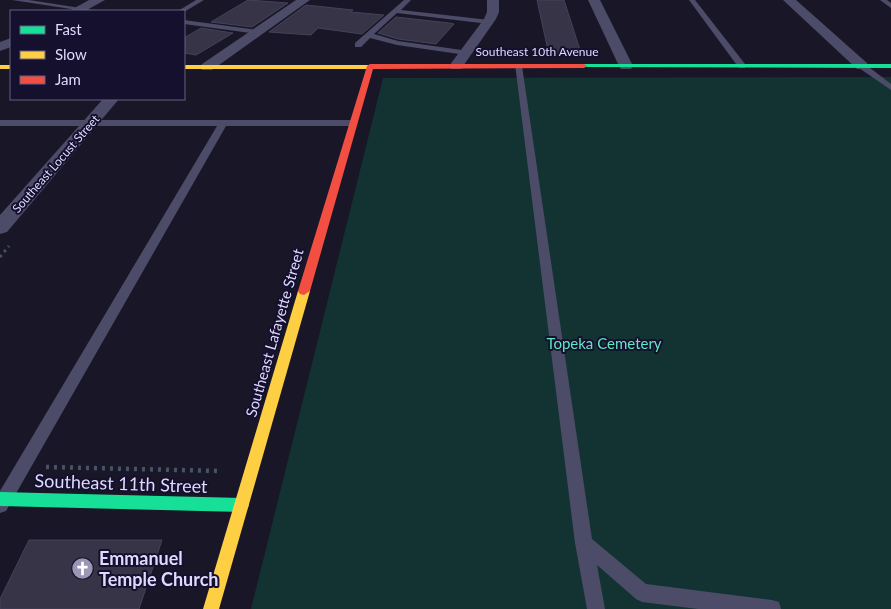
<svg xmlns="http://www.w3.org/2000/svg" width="891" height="609" viewBox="0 0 891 609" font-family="Lato,sans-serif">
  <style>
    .green { fill: #133333 }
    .building { fill: #383448; stroke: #454159 }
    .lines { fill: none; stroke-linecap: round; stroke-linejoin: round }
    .path-far1 { stroke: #455465; stroke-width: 3; stroke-dasharray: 2.5 4; stroke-linecap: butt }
    .path { stroke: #455465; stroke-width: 4.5; stroke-dasharray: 3 5; stroke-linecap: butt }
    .lane { fill: #4c4b68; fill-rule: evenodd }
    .street { fill: #4c4b68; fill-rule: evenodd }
    .fast { fill: #16e098; fill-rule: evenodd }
    .slow { fill: #ffcf43; fill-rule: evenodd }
    .jam { fill: #f24e42; fill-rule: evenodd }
    .labels { text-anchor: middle; stroke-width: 4; stroke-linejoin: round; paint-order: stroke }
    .far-street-label { font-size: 12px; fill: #dfdbff; stroke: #14102d }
    .street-label { font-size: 15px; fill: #dfdbff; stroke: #14102d }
    .park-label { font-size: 15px; fill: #5ee8c3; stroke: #14102d }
    .near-street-label { font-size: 18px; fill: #dfdbff; stroke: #14102d }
    .near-poi-label { font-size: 18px; font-weight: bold; fill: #dfdbff; stroke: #14102d; text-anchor: start }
  </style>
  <rect width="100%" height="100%" fill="#191627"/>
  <path class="green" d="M891,77V609H251L383,78Z"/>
  <g class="building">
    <path d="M248,0L288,3L252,27L211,22Z"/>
    <path d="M537,0H564L582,56L549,55Z"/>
    <path d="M306,5L353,10L351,12L384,15L362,34L318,28L311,35L269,32Z"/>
    <path d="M396,17L449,23L454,24L436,44L398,39L378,33Z"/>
    <path d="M201,28L233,33L196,55L184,53V38Z"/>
    <path d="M29,540H162L139,609H0V599Z"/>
  </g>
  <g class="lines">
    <path class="path-far1" d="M0,257L9,246"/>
    <path class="path" d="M46,467L222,471"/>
    <g class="lane">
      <path d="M12,0H29L100,11H84Z"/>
      <path d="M196,0H204L184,12L178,11Z"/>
      <path d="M404,0H411L401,10L489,20L492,22L489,24L397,13L374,34L398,41L469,51L470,53L466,55L397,45L370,38L361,47H355V43Z"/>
      <path d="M689,0H695L745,64V68H739Z"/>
      <path d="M880,0H887L891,3V8Z"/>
      <path d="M184,20L258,30L261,32L258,34L184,24Z"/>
      <path d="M515,64L522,66L592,539L646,584L772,600L779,602L781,609H698L642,602L636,599L597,565L605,609H587L575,543Z"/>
      <path d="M859,64H865L891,84V90L859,68Z"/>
      <path d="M0,120H354L358,123L354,126H226L6,511L0,513V491L217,126H0Z"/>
    </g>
    <g class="street">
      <path d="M89,0H105L85,11H69Z"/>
      <path d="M296,0H310L212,70H202L200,67L202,64Z"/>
      <path d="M487,0H499V12L496,19L461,69H451L449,66L484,19L487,12Z"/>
      <path d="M588,0H600L633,66L631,69H621L619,66Z"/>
      <path d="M783,0H796L867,63L869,66L867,69H857Z"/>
      <path d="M11,38V47L0,51V42Z"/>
      <path d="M103,99H119L7,232L0,234V215Z"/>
    </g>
    <g class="fast">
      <path d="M584,64H891V68L582,67V65Z"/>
      <path d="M0,492L242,498L247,500L249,505L247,510L242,512L0,506Z"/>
    </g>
    <g class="slow">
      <rect x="0" y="65" width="11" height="4"/>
      <path d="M184,65H374L377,67L374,69H184Z"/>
      <path d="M304,287L310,291L219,609H203L298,291Z"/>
    </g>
    <path class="jam" d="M370,64H584L587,66L584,68L373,69L310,291L304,295L300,294L298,291L367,66Z"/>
  </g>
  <defs>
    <symbol id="church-disc" viewBox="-11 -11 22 22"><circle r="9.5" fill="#9a96b3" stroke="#14102d"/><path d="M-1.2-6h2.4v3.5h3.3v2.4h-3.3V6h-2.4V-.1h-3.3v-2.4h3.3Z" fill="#fff"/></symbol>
  </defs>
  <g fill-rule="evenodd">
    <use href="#church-disc" x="70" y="556" width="25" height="25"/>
  </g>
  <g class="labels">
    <g class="far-street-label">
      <text x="537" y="56">Southeast 10th Avenue</text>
      <text transform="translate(56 164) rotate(-49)" y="4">Southeast Locust Street</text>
    </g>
    <g class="street-label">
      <text transform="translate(275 333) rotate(-74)" y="5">Southeast Lafayette Street</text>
    </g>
    <g class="park-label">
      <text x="604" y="349">Topeka Cemetery</text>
    </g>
    <g class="near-street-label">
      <text transform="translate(121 484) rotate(2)" y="6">Southeast 11th Street</text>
    </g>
    <g class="near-poi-label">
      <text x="99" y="565">Emmanuel<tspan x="99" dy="21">Temple Church</tspan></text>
    </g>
  </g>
  <rect x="10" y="10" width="175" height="90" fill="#14102d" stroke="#656181"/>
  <rect x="20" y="26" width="25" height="8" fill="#16e098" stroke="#656181"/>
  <text x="55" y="35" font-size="15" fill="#dfdbff">Fast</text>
  <rect x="20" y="51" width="25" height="8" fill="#ffcf43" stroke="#656181"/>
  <text x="55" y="60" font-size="15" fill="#dfdbff">Slow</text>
  <rect x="20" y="76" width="25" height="8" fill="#f24e42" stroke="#656181"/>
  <text x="55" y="85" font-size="15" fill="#dfdbff">Jam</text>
</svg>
